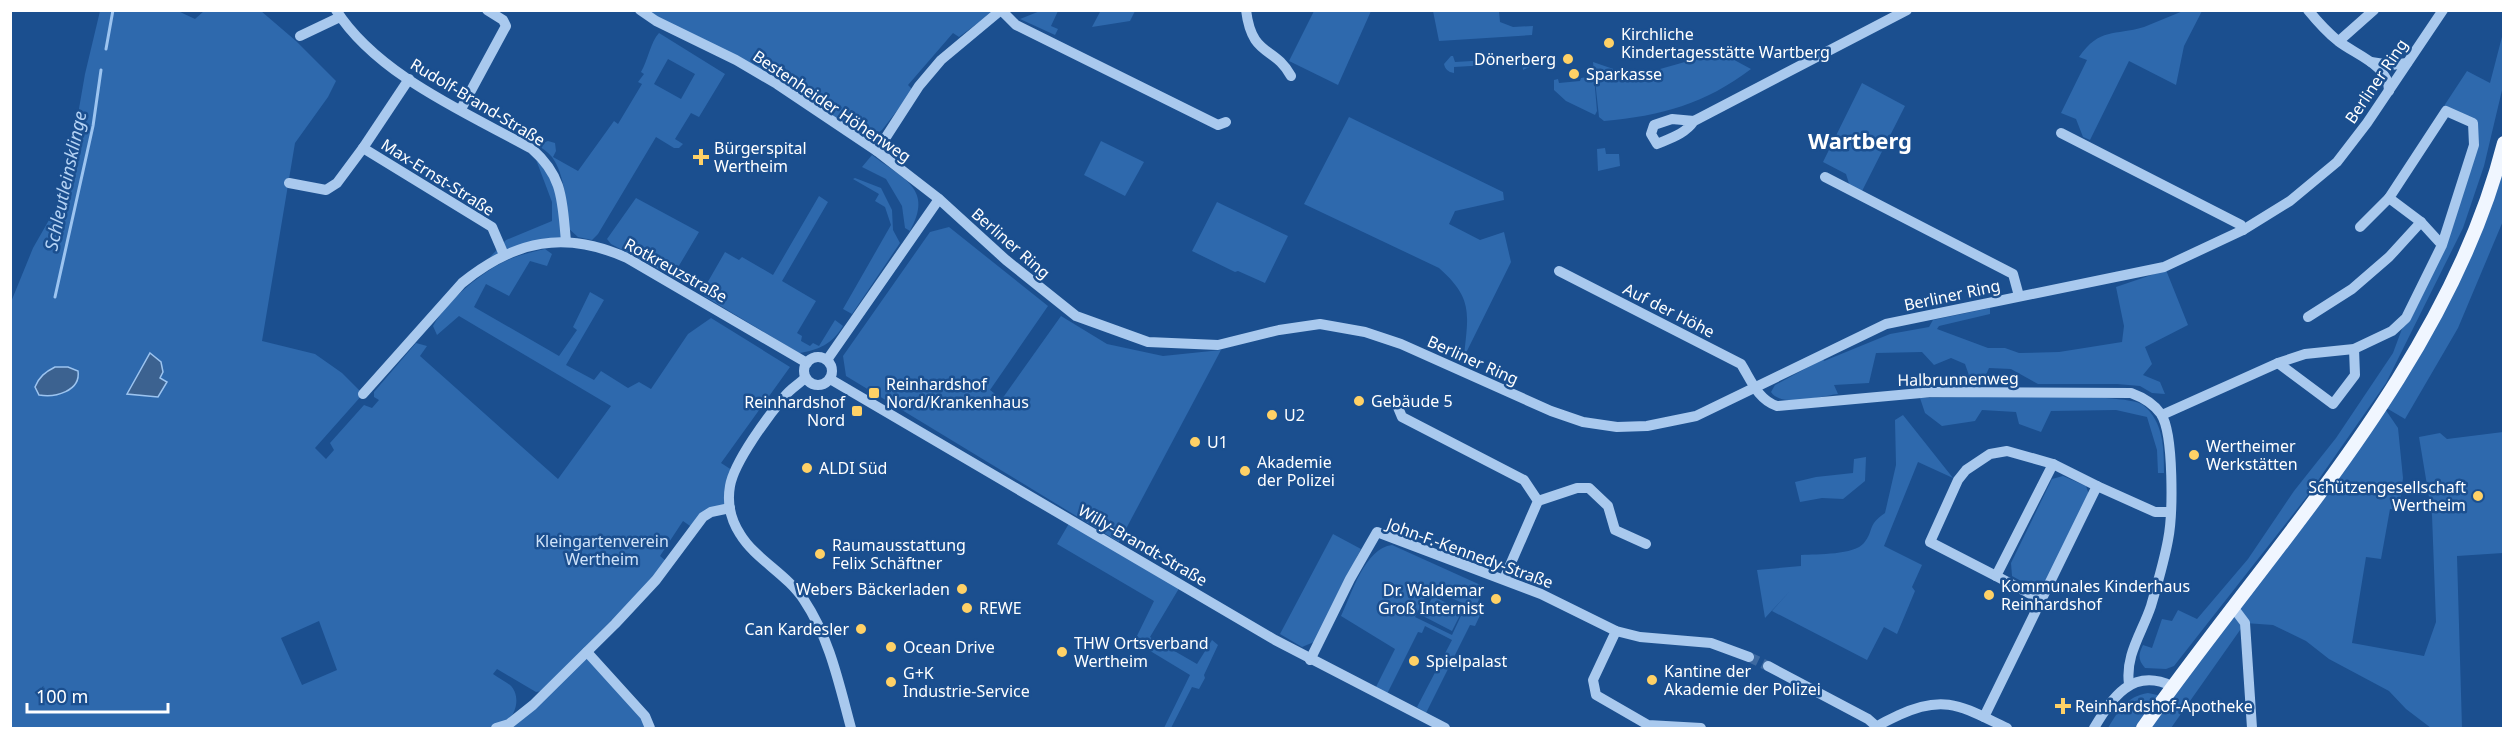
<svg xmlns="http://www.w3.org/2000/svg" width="2514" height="739" viewBox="0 0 2514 739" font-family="'Noto Sans',sans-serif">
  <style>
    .green { fill: #2e69ad; fill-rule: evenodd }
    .water { fill: #3c6290; stroke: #9cc4f0; stroke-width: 1.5 }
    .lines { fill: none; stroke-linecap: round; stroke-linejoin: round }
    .stream { stroke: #9cc4f0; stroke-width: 3 }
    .minor-tunnel { stroke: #3d69a0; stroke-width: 10; stroke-dasharray: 10 5; stroke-linecap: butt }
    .minor { stroke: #a9c9ee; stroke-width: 10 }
    .major { stroke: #f0f6ff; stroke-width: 14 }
    .poi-dot { fill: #ffd166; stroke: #1b4f8f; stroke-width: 2 }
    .labels { text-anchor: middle; stroke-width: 5; stroke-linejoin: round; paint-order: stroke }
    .poi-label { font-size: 16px; fill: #fff; stroke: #1b4f8f; text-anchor: start }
    .street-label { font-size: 16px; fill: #fff; stroke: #1b4f8f }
    .park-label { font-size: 16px; fill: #cfe3fa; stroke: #1b4f8f }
    .water-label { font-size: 18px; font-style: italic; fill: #b5d3f5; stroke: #1b4f8f }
    .district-label { font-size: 22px; font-weight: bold; fill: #fff; stroke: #1b4f8f }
  </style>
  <rect width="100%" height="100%" fill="#1b4f8f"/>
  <g class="green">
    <path d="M1101,10H1135V11L1130,21L1092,27Z"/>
    <path d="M100,11H178L195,19L204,11H261L296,41L336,81L328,97L295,143L262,341L315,354L342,373L363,394L315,448L326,459L334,450L330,443L364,405L372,408L379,400L374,397V392L416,343L427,346L420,356L558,479L611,406L459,316L437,335L433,326C447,301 482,271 508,260C519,255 532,252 545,249L552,254L547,266L530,261L509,296L486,284L474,307L559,356L577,330L573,327L590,292L604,300L566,365L594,380L601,371L628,388L639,382L651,389L688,334L711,318L790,367L721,463L735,472L729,501L693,528L683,521L660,556L666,561L645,586L542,691L536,692L497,669L493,674C498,678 505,681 510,685C521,695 517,716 504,723C499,726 492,727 486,728H11V302L33,248L65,192L75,165L77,120L85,74ZM319,621L337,670L302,685L281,638Z"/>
    <path d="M640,11H994L959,37L953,33L908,85L913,90L882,130L875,135L868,134L854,125L847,131L777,84Z"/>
    <path d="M1040,11H1058L1051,26L1058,29L1055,35L1020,19Z"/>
    <path d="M1314,11H1371L1338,85L1289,61Z"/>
    <path d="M1433,11H1499L1500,22L1513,27L1533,26L1532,35L1439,41Z"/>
    <path d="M2183,11H2202L2184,46L2176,85L2129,61L2090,140L2083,137L2076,119L2061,113L2087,60L2079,57C2100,27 2114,36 2144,27C2157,22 2170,16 2183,11Z"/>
    <path d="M659,33L725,74L699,117L691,113L675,139L683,144L679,148H674L656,137L598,234L592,240L578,237L568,228C567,206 565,175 552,157C548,152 542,148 537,145L548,141L555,143L556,151L553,157L578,171L614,121L618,124L642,84L638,82L644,74L641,72C648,60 651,41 659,33ZM668,59L695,74L681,99L654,84Z"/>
    <path d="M2503,33V86L2484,166L2463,228L2386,383L2305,499L2174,666L2166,669L2145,668C2138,660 2138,655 2143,645L2152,648L2162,619L2172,621L2178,610L2197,619L2248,559L2294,491L2336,438L2393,353L2406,318L2442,245L2474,145L2473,123L2442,109L2467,71L2490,83Z"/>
    <path d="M1523,53L1528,55L1531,62L1529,67L1523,70L1522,63L1454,67V73C1448,72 1445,69 1444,64L1451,56H1453L1455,62L1522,58Z"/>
    <path d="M1725,55L1751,69C1705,104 1661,116 1604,121L1599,117L1593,62L1625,73L1653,71L1699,58Z"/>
    <path d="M1594,76L1597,111L1595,115L1566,101L1554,90V80L1558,79L1559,83L1580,81L1581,78Z"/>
    <path d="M1862,83L1905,106L1860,195L1851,190L1846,174L1823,162Z"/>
    <path d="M1349,117L1503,192L1504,200L1455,211L1449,224L1480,240L1504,232L1511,262L1464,357C1468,314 1474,299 1439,268L1304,204Z"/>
    <path d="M1101,141L1144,162L1125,196L1084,175Z"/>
    <path d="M1605,148L1606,154H1619L1620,166L1598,171L1597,149Z"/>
    <path d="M532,149L549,163L566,241L536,244L478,270L506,240L552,221V202Z"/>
    <path d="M872,155C903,179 934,188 910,231L905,228L902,206L886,179L862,167Z"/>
    <path d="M2503,155V221L2458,328L2405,419L2383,406L2398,428L2403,478L2399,510L2390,509L2381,559L2366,557L2352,643L2424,656L2436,622L2432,515L2419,437L2440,433L2447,439L2503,432V553L2457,556L2462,728H2431L2406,709L2389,691L2329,659L2306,641L2273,625L2245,623L2171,728H2143L2350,452L2423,336Z"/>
    <path d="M855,178L881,188L892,210L893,230L900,243L852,314L843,309L891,225L885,207L875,201L879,194L853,179Z"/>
    <path d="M819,196L828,202L782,281L816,301L797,333L802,336L801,341L810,346L813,343L819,346L835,320L843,326C832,344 819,350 799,353L704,296L702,292L725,252L739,260L742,257L773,275Z"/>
    <path d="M636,198L699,232L677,269L689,277L685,283L611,244L607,239Z"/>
    <path d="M1217,202L1288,236L1265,283L1238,271L1235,272L1192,251Z"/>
    <path d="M949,227L1048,306L990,390L1002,399L1061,316L1107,344L1163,356L1221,350L1119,542L846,376L843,356L930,232Z"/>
    <path d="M2166,270L2188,325L2145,347L2152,364L2143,375L2160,382L2165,394L2152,393L2140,386L2117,384H2038L2011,369L1989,368L1982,384H1972L1965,364L1951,358L1934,365L1922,352L1876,353L1869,383L1834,385L1838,394C1822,396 1781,408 1771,392L1775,385L1823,359L1824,361L1890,334L1929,327L1933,320L1990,308V314L1939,326L1937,329L1988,348H2005L2019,353L2059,352L2122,342L2124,326L2116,287Z"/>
    <path d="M1920,398C1954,398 2125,391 2143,405C2164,422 2164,449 2164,473H2158L2157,450L2147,417L2116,410L2051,411L2041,432L2019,424L2016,412L1982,410L1975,421L1942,426L1925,413Z"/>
    <path d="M1903,415L1953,478L1918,462L1884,546L1922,565L1912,587L1915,591L1897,634L1884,627L1867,660L1772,611L1790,591L1765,618L1757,570L1801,566V555C1818,554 1854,555 1864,543C1874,531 1867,525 1885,513L1896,465L1895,420Z"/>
    <path d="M1866,457L1865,481L1843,499L1822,498L1800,502L1795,482L1816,477L1853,473L1854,459Z"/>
    <path d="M2063,476L2086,486L2089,495L2047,582L2034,588L2012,576L2011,563L2052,479Z"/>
    <path d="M1071,520L1181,585L1150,637L1197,664L1212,640L1218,645L1204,675L1205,678L1199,689L1192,687L1171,728H1164L1190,675L1142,646L1136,638L1154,601L1057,544Z"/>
    <path d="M1333,534L1361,549L1314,642L1302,647L1280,634Z"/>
    <path d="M1392,545L1485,587L1476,606L1482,611L1475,626L1470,625L1426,713L1417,707L1452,640L1425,626L1422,633L1418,632L1387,694L1376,687L1395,649L1341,616C1352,593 1365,548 1392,545ZM1430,587L1466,605L1452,635L1415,617Z"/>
    <path d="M1433,596L1462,611L1452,631L1423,616Z"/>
    <path d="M585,654L650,728H496L509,724Z"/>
    <path d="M2148,693L2162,696L2138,728H2108C2118,711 2127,696 2148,693Z"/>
  </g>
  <g class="water">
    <path d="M150,353L161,362L163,372L160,378L167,382L158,397L127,394Z"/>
    <path d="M55,367H68L78,371C81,391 55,398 39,395L35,387C39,377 45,372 55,367Z"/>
  </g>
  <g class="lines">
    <g class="stream">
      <path d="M106,49L113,10"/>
      <path d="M55,297L93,126L101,70"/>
    </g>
    <path class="minor-tunnel" d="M1749,657L1768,666"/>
    <g class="minor">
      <path d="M336,10C377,75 467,113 532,149C564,177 562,202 566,241"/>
      <path d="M640,10L656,21L736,60L777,84L877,151L939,199L1006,260L1076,316L1148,342L1218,345L1279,330L1320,324L1365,332L1401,344L1551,411L1583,422L1617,427L1647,426L1696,416L1886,324L2164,267L2243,230L2290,201L2337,162L2367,123L2443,10"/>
      <path d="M1001,10L1016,25L1218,125L1226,122"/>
      <path d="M1246,10C1252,58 1274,45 1291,76"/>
      <path d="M2308,10C2317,21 2327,32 2338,41C2356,55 2389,65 2389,91"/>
      <path d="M300,36L340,17"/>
      <path d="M2339,41L2374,10"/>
      <path d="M2371,62L2391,65L2407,63"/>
      <path d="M461,109L506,26L503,20L487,10"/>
      <path d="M1694,121L1672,119L1654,125L1651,134L1657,144C1671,138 1685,134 1694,121L1907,10"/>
      <path d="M2061,133L2241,225L2243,230"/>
      <path d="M363,148L409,79"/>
      <path d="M877,151L919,86L941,60L1001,10"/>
      <path d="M1825,177L2013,274L2019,296"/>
      <path d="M289,183L326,190L337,183L363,148L492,227L504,255"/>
      <path d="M2360,227L2389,198"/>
      <path d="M1559,271L1741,364C1751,380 1758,400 1777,406L1932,392L2131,393C2142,397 2154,404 2161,414C2174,434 2173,515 2168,540C2164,562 2157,585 2151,606C2142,633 2125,655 2129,684"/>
      <path d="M2308,317L2352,289L2389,257L2421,222"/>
      <circle cx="818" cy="371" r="14"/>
      <path d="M827,360L939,199"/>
      <path d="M2278,363L2333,404L2355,375L2354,349"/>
      <path d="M805,378C799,384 790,389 785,396C768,416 734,462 730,486C727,503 731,520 740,534C755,559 787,574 804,600C830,639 839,684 851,728"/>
      <path d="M830,379L1275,640L1445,728"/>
      <path d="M363,394L462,283C515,240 565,230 627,258L807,363"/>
      <path d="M1397,405L1402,417L1524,480L1538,501L1504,579"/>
      <path d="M2162,415L2278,363L2305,354L2354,349L2392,331L2406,318L2442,245L2474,145L2473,123L2446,111L2389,198L2421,222L2442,245"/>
      <path d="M1538,501L1577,488H1589L1608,506L1615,530L1646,544"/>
      <path d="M1996,576L1930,542L1958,480L1966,470L1990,454L2007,451L2053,464"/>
      <path d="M2042,600L1996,576L2053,464L2097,486"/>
      <path d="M2233,607L2245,623L2252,728"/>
      <path d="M1616,631L1593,680L1596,695L1648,725L1701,728"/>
      <path d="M587,652L645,716L650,728"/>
      <path d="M1310,660L1350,579L1377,532L1541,594L1616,631L1640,637L1711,643L1749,657"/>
      <path d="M1768,666L1868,719L1876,726"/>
      <path d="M1984,717L2097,486L2155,512H2170"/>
      <path d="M496,728L509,724L533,705L615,624L656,580L703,517L711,512L730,508"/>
      <path d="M1875,728C1881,723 1891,719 1899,715C1946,693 1964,708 2007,728"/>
      <path d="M2094,728C2112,698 2132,667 2172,686"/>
    </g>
    <path class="major" d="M2143,728C2271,546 2448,365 2504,143"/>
  </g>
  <g class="poi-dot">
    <circle cx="1609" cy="43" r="6"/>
    <circle cx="1568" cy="59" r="6"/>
    <circle cx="1574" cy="74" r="6"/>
    <path d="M698 148h6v6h6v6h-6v6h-6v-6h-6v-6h6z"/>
    <rect x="868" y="387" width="12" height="12" rx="3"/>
    <circle cx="1359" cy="401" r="6"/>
    <rect x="851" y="405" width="12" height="12" rx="3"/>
    <circle cx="1272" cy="415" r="6"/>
    <circle cx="1195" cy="442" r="6"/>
    <circle cx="2194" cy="455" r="6"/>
    <circle cx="807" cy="468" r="6"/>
    <circle cx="1245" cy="471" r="6"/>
    <circle cx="2478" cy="496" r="6"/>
    <circle cx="820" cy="554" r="6"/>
    <circle cx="962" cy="589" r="6"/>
    <circle cx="1989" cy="595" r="6"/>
    <circle cx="1496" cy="599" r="6"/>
    <circle cx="967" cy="608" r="6"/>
    <circle cx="861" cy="629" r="6"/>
    <circle cx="891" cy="647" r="6"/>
    <circle cx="1062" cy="652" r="6"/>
    <circle cx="1414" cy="661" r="6"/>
    <circle cx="1652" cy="680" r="6"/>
    <circle cx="891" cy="682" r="6"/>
    <path d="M2060 697h6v6h6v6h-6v6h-6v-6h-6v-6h6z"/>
  </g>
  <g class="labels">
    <g class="poi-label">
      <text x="1621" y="40">Kirchliche<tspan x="1621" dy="18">Kindertagesstätte Wartberg</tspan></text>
      <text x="1556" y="65" text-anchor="end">Dönerberg</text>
      <text x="1586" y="80">Sparkasse</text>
      <text x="714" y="154">Bürgerspital<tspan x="714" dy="18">Wertheim</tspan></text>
      <text x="886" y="390">Reinhardshof<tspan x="886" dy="18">Nord/Krankenhaus</tspan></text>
      <text x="1371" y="407">Gebäude 5</text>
      <text x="845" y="408" text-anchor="end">Reinhardshof<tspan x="845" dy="18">Nord</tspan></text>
      <text x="1284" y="421">U2</text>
      <text x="1207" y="448">U1</text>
      <text x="2206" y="452">Wertheimer<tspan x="2206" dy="18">Werkstätten</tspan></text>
      <text x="1257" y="468">Akademie<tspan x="1257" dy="18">der Polizei</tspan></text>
      <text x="819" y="474">ALDI Süd</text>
      <text x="2466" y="493" text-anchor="end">Schützengesellschaft<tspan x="2466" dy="18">Wertheim</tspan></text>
      <text x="832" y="551">Raumausstattung<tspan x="832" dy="18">Felix Schäftner</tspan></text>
      <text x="2001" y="592">Kommunales Kinderhaus<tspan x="2001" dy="18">Reinhardshof</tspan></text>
      <text x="950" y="595" text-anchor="end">Webers Bäckerladen</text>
      <text x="1484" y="596" text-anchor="end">Dr. Waldemar<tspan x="1484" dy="18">Groß Internist</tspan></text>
      <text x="979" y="614">REWE</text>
      <text x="849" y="635" text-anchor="end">Can Kardesler</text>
      <text x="1074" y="649">THW Ortsverband<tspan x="1074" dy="18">Wertheim</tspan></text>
      <text x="903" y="653">Ocean Drive</text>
      <text x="1426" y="667">Spielpalast</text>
      <text x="1664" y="677">Kantine der<tspan x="1664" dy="18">Akademie der Polizei</tspan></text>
      <text x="903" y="679">G+K<tspan x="903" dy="18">Industrie-Service</tspan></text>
      <text x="2075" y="712">Reinhardshof-Apotheke</text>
    </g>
    <g class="street-label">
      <text transform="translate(2376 81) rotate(-56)" y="6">Berliner Ring</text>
      <text transform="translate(478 102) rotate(31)" y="6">Rudolf-Brand-Straße</text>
      <text transform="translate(832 106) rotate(34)" y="6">Bestenheider Höhenweg</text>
      <text transform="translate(438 177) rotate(32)" y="6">Max-Ernst-Straße</text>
      <text transform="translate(1011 243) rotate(41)" y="6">Berliner Ring</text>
      <text transform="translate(676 270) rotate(29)" y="6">Rotkreuzstraße</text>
      <text transform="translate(1952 295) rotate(-12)" y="6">Berliner Ring</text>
      <text transform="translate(1669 310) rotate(27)" y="6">Auf der Höhe</text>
      <text transform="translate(1473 360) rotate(24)" y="6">Berliner Ring</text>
      <text transform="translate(1958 379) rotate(-1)" y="6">Halbrunnenweg</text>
      <text transform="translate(1143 545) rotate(30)" y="6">Willy-Brandt-Straße</text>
      <text transform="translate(1470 553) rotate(20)" y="6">John-F.-Kennedy-Straße</text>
    </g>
    <g class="park-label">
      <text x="602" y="547">Kleingartenverein<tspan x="602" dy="18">Wertheim</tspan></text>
    </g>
    <g class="water-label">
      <text transform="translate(66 181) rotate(-78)" y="6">Schleutleinsklinge</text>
    </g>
    <g class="district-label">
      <text x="1860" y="149">Wartberg</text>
    </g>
  </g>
  <rect width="2514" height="739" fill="none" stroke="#ffffff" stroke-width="24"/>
  <path d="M27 703v9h141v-9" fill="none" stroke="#ffffff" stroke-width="3"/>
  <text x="36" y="703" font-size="18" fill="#ffffff" stroke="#1b4f8f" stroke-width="4.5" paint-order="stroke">100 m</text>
</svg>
